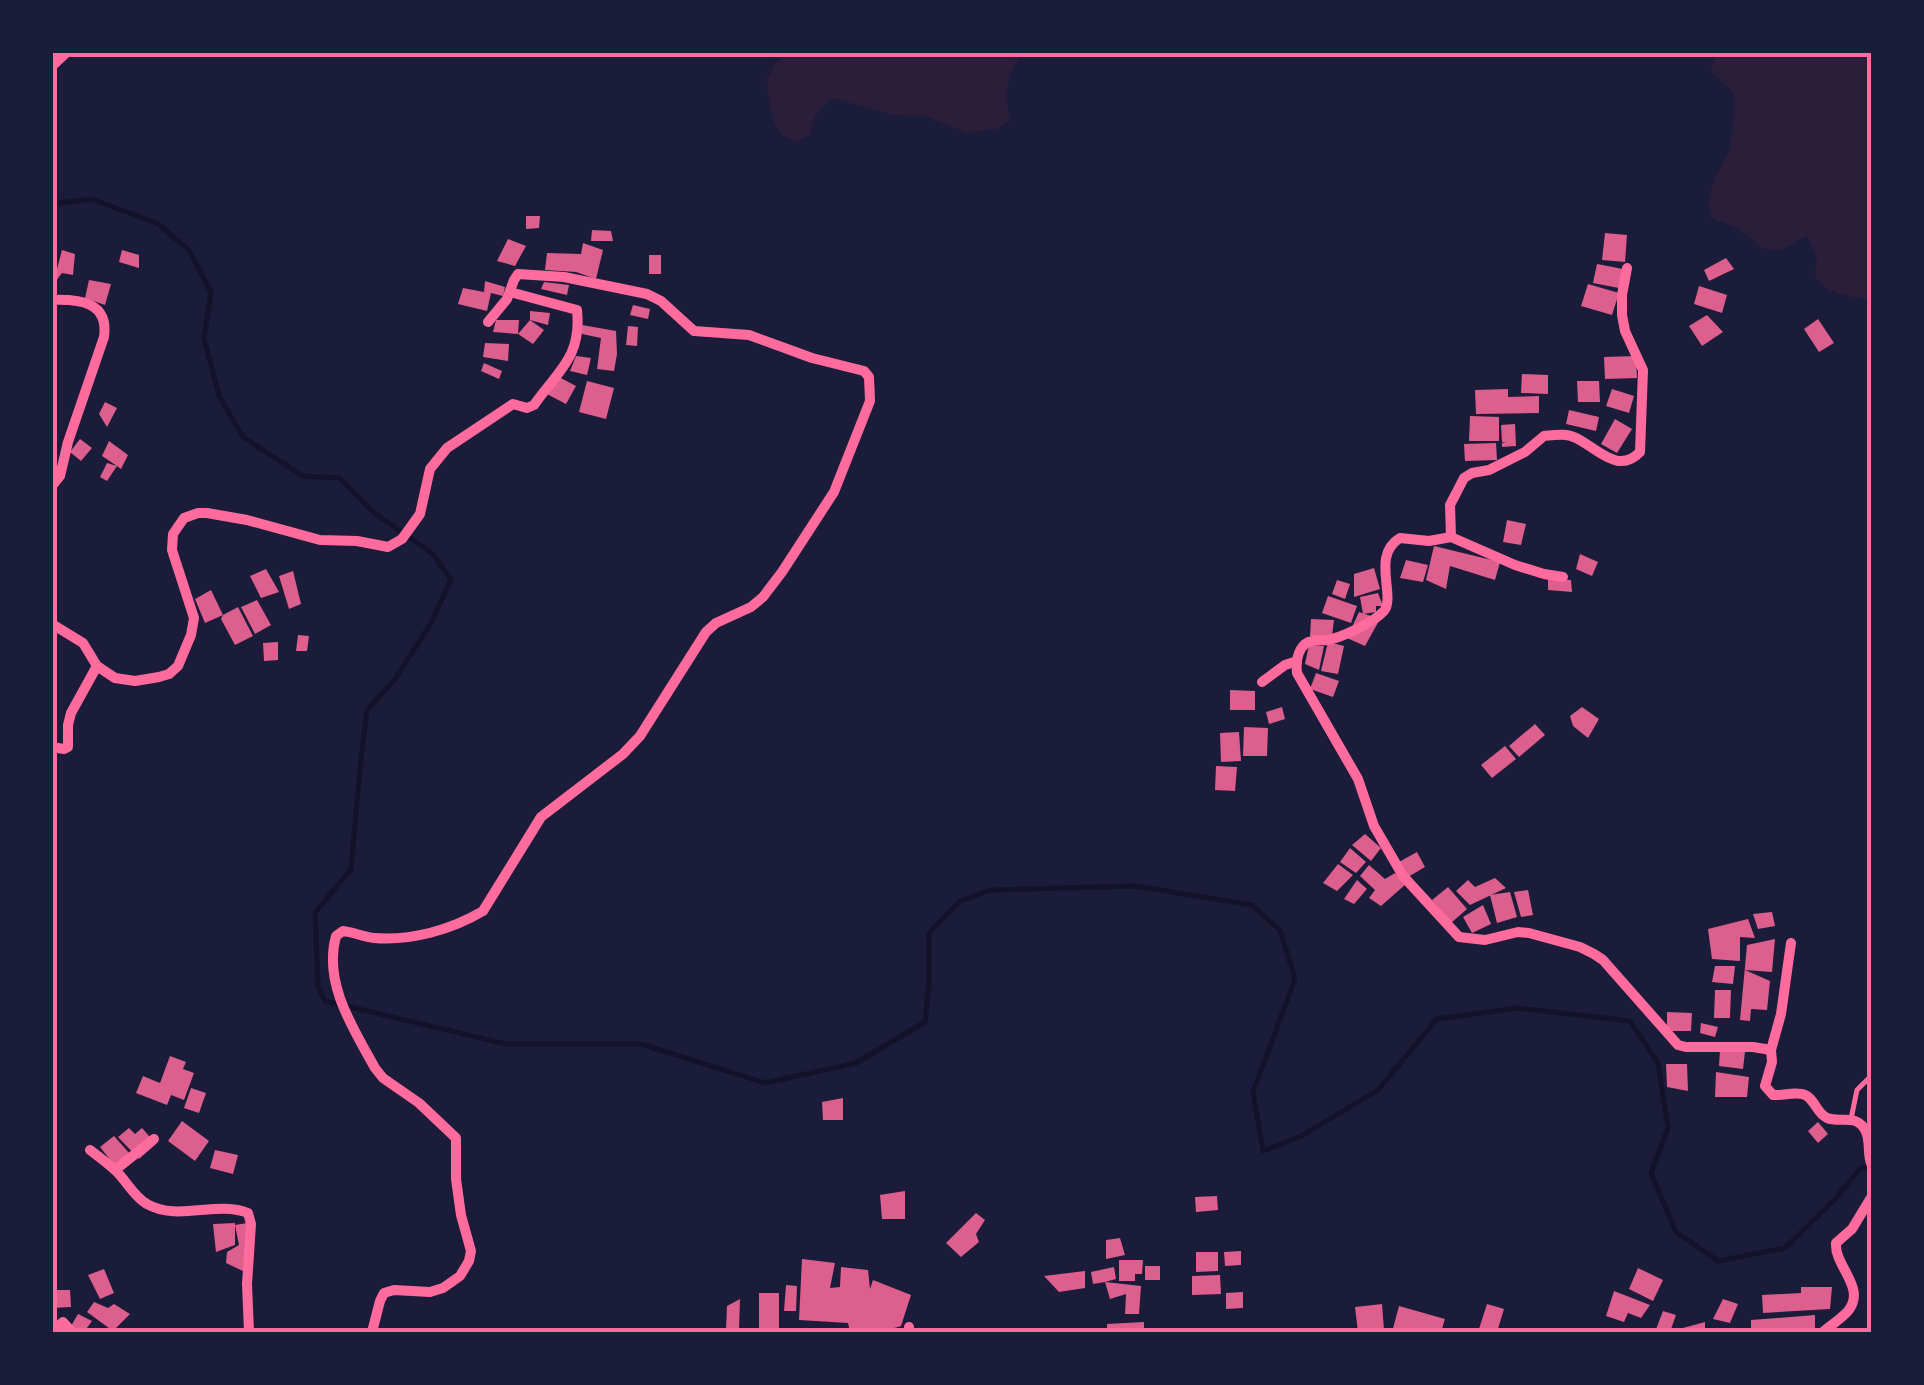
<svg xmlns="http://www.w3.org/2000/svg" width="1924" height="1385" viewBox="0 0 1924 1385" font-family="'Nunito Sans',sans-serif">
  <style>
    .green { fill: #2a1e3b }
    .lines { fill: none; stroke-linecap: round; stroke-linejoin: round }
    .stream { stroke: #12122b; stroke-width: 5 }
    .building { fill: #dd5f8e }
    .service { stroke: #ff6b9d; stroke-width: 5 }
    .minor { stroke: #ff6b9d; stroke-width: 10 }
    .neatline { fill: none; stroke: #ff6b9d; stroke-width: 4 }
  </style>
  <rect width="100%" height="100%" fill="#1b1b3a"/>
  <g class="green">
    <path d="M798,53V52L1024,53C1007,71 1002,97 1011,120L997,129L968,133L924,116L893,115L833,98C818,108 813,118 810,135L797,142L783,136L774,125L768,94L767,79L774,66L784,55Z"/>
    <path d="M1717,53H1871V300C1849,296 1828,296 1815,276L1817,260L1807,236C1792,243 1778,257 1761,247C1754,242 1749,235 1741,231C1732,225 1721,223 1711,217L1708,203L1715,177L1729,152L1735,108L1733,93L1711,71Z"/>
  </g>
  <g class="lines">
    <path class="stream" d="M52,204L92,199L158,224L189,250L211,292L204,338L219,396L243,437L303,476L340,478L373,512L433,554L451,580L431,623L395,679L367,710L361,759L351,869L315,913L318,986L325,1001L506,1044H641L765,1083L856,1063L925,1022L929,982V933L960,901L991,890L1135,886L1252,905L1280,930L1295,979L1253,1092L1263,1151L1301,1136L1378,1090L1437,1019L1518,1008L1630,1021L1658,1063L1668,1128L1651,1173L1676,1232L1718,1261L1785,1248L1836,1198L1860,1169L1872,1165"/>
  </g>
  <g class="building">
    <path d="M526,216H540L539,228L526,229Z"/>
    <path d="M592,230L611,231L613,241H591Z"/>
    <path d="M1605,233L1627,235L1625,262L1602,260Z"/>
    <path d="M508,239L526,246L515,266L497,261Z"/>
    <path d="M583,243L603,250L596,279L576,272L545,270L547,253L581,254Z"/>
    <path d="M62,250L75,254L73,275L62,273L55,282L52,281V266L57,269Z"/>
    <path d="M122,250L139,255V268L119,262Z"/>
    <rect x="649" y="255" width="12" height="19"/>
    <path d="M1726,258L1734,269L1709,281L1704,270Z"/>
    <path d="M1597,264L1623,269L1619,288L1593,283Z"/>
    <path d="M89,280L111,284L105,305L85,298Z"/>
    <path d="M485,281L505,287L503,296L491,293L487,311L458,304L463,288L484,292Z"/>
    <path d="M544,282L569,285L567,295L541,289Z"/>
    <path d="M1588,284L1619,293L1612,315L1581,306Z"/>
    <path d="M1699,286L1727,295L1722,313L1694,304Z"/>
    <path d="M633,305L650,309L648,319L630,315Z"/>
    <path d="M530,311L550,313L548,325L530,320Z"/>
    <path d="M1707,315L1723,332L1702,346L1689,326Z"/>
    <path d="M1818,319L1834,343L1819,352L1804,329Z"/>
    <path d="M496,320H519L518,334L493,332Z"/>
    <path d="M530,320L544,330L533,344L518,334Z"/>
    <path d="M582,325L616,331L617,354L614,371L597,369L601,338L582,334Z"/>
    <path d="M628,326L638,327L637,346L626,345Z"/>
    <path d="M485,343L509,344L508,361L483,357Z"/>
    <path d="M576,356L591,358L587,375L570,371Z"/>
    <path d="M1636,356L1637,378L1605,379L1604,357Z"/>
    <path d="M484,363L502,371L499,379L481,371Z"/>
    <path d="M1522,374L1548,375V394L1521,393Z"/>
    <path d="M557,376L576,386L566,404L543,392Z"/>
    <path d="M587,381L614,388L606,419L579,412Z"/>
    <path d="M1577,381H1599L1600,402H1578Z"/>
    <path d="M1508,389V397L1539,396V413L1476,414L1475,390Z"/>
    <path d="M1612,389L1634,396L1629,413L1606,406Z"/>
    <path d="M105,402L117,408L107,427L99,414Z"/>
    <path d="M1569,410L1599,417L1596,431L1566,424Z"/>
    <path d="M1470,416L1499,417V441H1469Z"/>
    <path d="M1615,419L1632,429L1617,453L1601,444Z"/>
    <path d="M1515,424L1516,446L1502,447V443L1506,442H1502L1501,425Z"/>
    <path d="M80,439L92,448L81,461L70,452Z"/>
    <path d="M109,441L128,455L121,469L117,466L107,481L100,477L107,463L117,466L102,456Z"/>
    <path d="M1496,443L1497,460L1465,461L1464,444Z"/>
    <path d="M1507,520L1526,524L1521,545L1503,542Z"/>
    <path d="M1434,546L1500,562L1495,580L1450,566L1446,589L1426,580Z"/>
    <path d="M1580,554L1598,562L1592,576L1576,569Z"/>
    <path d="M1406,560L1428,565L1423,582L1400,578Z"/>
    <path d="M1374,568L1380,589L1354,597V574Z"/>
    <path d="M266,569L279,592L261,598L250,576Z"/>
    <path d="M293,571L301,604L289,609L279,576Z"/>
    <path d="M1548,579L1571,580L1572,592L1548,590Z"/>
    <path d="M1337,580L1350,584L1345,599L1332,594Z"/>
    <path d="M211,590L223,615L238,607L253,636L235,645L221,619L223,615L205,623L195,599Z"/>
    <path d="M1378,593L1383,606H1376V612L1363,614L1360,597Z"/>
    <path d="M1328,596L1357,606L1351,623L1322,613Z"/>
    <path d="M257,600L271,625L255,634L241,607Z"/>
    <path d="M1359,612L1380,619L1365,646L1347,638Z"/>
    <path d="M1311,619L1334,620L1332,636H1310Z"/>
    <path d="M298,635L309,636L307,651H296Z"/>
    <path d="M278,642V660L264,661L263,643Z"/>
    <path d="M1328,642L1344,646L1338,674L1321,671Z"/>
    <path d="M1309,645L1324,646L1319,670L1305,664Z"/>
    <path d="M1316,673L1339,681L1333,697L1310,689Z"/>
    <path d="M1230,690L1255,691V710H1230Z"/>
    <path d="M1282,707L1285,719L1269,724L1266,712Z"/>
    <path d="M1582,707L1599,719L1588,738L1573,726L1570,716Z"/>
    <path d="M1535,724L1545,735L1519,757L1509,746Z"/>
    <path d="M1244,727L1268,728L1267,756H1243Z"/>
    <path d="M1239,732L1241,761L1221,762L1220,733Z"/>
    <path d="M1505,746L1516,759L1492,778L1481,765Z"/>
    <path d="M1216,766L1237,767L1235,791L1215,790Z"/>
    <path d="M1365,834L1381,848L1371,861L1352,845Z"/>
    <path d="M1350,848L1366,862L1356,873L1340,862Z"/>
    <path d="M1417,852L1425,867L1408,877L1399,862Z"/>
    <path d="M1338,864L1353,875L1337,891L1323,883Z"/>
    <path d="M1369,865L1385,879L1395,873L1406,884L1381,906L1369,898L1375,890L1360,876Z"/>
    <path d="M1495,878L1506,888L1470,905L1456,891L1468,880L1475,887Z"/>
    <path d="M1357,880L1367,889L1354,904L1344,899Z"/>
    <path d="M1448,887L1467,909L1451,923L1432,900Z"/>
    <path d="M1528,890L1533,915L1521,917L1514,892Z"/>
    <path d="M1510,892L1517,917L1497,923L1490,895Z"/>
    <path d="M1483,905L1491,924L1472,933L1463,917Z"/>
    <path d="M1772,912L1775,926L1758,929L1753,914Z"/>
    <path d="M1748,919L1755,938L1740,937V961L1712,959L1708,929Z"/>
    <path d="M1775,939L1772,972L1745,970L1770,981L1767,1010L1751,1009L1750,1021L1740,1020L1747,945Z"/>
    <path d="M1715,966H1735L1733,984L1712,982Z"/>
    <path d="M1715,990H1731L1730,1018H1714Z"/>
    <path d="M1667,1012L1692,1013L1691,1031H1667Z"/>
    <path d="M1701,1023L1718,1027L1715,1037L1700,1033Z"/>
    <path d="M1720,1050L1745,1052L1743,1069L1719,1066Z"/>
    <path d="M170,1056L186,1062L183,1069L194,1073L184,1100L171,1095L167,1105L136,1093L143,1076L160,1083Z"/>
    <path d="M1666,1064H1687L1688,1091L1667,1087Z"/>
    <path d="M1716,1072L1749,1077L1747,1097H1715Z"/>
    <path d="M191,1088L206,1093L199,1113L184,1108Z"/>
    <path d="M843,1098V1120H823L822,1102Z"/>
    <path d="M182,1121L209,1141L195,1161L168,1141Z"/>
    <path d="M1818,1122L1828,1134L1818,1143L1808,1131Z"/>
    <path d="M129,1128L135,1134L142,1128L156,1144L139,1159L118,1137Z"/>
    <path d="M114,1136L130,1154L115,1166L100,1147Z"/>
    <path d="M215,1150L238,1155L233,1174L210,1168Z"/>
    <path d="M905,1191V1219H882L880,1195Z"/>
    <path d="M1217,1196L1218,1210L1196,1212L1195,1197Z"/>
    <path d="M976,1213L985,1220L976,1234L979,1242L961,1257L946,1243Z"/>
    <path d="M235,1223V1245L216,1252L213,1224Z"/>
    <path d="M247,1223L245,1272L226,1263L227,1252L239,1245L235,1225Z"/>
    <path d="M1120,1238L1125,1255L1106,1259V1240Z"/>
    <path d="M1241,1251V1265L1225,1266L1224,1252Z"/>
    <path d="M1196,1252H1218V1271L1196,1272Z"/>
    <path d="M802,1259L835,1263L830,1288L840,1287L841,1267L868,1270L870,1289L873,1280L911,1295L901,1326L881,1332H850L848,1323L799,1320Z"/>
    <path d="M1119,1260H1143L1142,1274H1135V1281H1119Z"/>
    <rect x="1145" y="1266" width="15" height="14"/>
    <path d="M1114,1267L1116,1279L1105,1282L1141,1286L1139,1314H1125L1126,1294L1110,1299L1105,1282L1093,1284L1091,1272Z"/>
    <path d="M1638,1268L1663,1280L1653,1301L1629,1289Z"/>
    <path d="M104,1269L114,1293L100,1299L88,1275Z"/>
    <path d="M1085,1271V1288L1059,1292L1044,1276Z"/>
    <path d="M1220,1275L1221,1294L1192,1295V1276Z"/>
    <path d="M786,1285L797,1286L796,1311H784Z"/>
    <path d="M1801,1287H1832L1830,1309L1763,1313L1762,1295L1801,1293Z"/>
    <path d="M52,1290H70L71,1307L52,1308Z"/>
    <path d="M1614,1291L1650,1305L1641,1318L1628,1313L1624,1322L1606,1316Z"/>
    <path d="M1243,1292V1308L1226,1309V1293Z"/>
    <rect x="759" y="1293" width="20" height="35"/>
    <path d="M740,1299L739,1329H726L727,1306Z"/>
    <path d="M1723,1299L1738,1304L1730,1323L1713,1319Z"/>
    <path d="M94,1302L108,1308L114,1304L130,1314L113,1331L87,1312Z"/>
    <path d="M1382,1304L1384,1330L1358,1332L1355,1307Z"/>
    <path d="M1487,1304L1504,1309L1497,1332H1478Z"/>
    <path d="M1399,1306L1445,1319L1441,1332H1392Z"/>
    <path d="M1663,1311L1676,1315L1670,1332H1655Z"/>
    <path d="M78,1314L92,1321L84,1332H78L71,1326Z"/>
    <path d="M1815,1315V1332H1751V1320Z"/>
    <path d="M1144,1322V1332H1107V1324Z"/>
    <path d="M1705,1322V1332H1672V1331Z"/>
  </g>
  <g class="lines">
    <path class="service" d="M1851,1119L1857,1090L1872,1075"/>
    <g class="minor">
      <path d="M52,66L67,52"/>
      <path d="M52,300C80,299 109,302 104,337L68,442L60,476L52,486"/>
      <path d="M1451,537L1450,505L1464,478L1472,473L1489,470L1525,452L1544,436C1555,435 1566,433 1576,438C1597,448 1618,475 1640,452L1643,370L1625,331L1622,315V295L1627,268"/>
      <path d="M1563,577L1544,574L1515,565L1451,537L1429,541L1400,538C1371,555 1396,596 1384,611C1374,622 1343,637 1328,640C1321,641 1311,639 1305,644C1297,651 1296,664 1297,673L1358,779L1374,826L1403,876L1459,937L1485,940L1518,932L1529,933L1580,947L1594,954L1603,960L1678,1045L1686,1047H1753L1771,1050L1772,1062L1765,1086L1773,1095C1783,1096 1796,1091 1805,1095C1815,1099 1816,1113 1827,1118C1840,1123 1854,1114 1864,1128C1872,1139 1866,1154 1872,1166"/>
      <path d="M52,624L83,643L97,666"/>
      <path d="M1262,682L1285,665L1297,661"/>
      <path d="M52,747L64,749L68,747V725L71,713L97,666L115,678L135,681L159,677L169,674L178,666L191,635L194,618L172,550L173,534L184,518L198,513H207L247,520L320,540L357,541L388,547L402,539L420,514L430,469L447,448L513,404L527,408L534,405C558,371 582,357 577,310L510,292"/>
      <path d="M1771,1050L1781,1014L1791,943"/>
      <path d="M90,1150C98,1156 107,1163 115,1170C126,1180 134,1197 147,1204C178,1222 217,1200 248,1213L251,1224L247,1284L249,1332"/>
      <path d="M115,1170L154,1139"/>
      <path d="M52,1332L63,1322L72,1332"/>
      <path d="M372,1332L380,1301L384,1293L394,1290L430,1292L443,1288L460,1276L469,1261L471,1251L461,1215L456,1179V1138L419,1103L383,1078L375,1068C353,1028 323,983 336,936L343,931C353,932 364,937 374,938C411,941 451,930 483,911L541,817L623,754L640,736L706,632L716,623L751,607L763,597L782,572L834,492L870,401L869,377L864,371L812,358L749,335L694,331L661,301L647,294L564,277L518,274L514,280L507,299L488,322"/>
      <path d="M909,1332V1327"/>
      <path d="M1823,1332C1831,1325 1841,1319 1848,1311C1867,1288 1834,1266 1836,1243L1852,1229L1872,1196"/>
    </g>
  </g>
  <rect width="1924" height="1385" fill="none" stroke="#1b1b3a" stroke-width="110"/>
  <rect x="55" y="55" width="1814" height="1275" class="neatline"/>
</svg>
